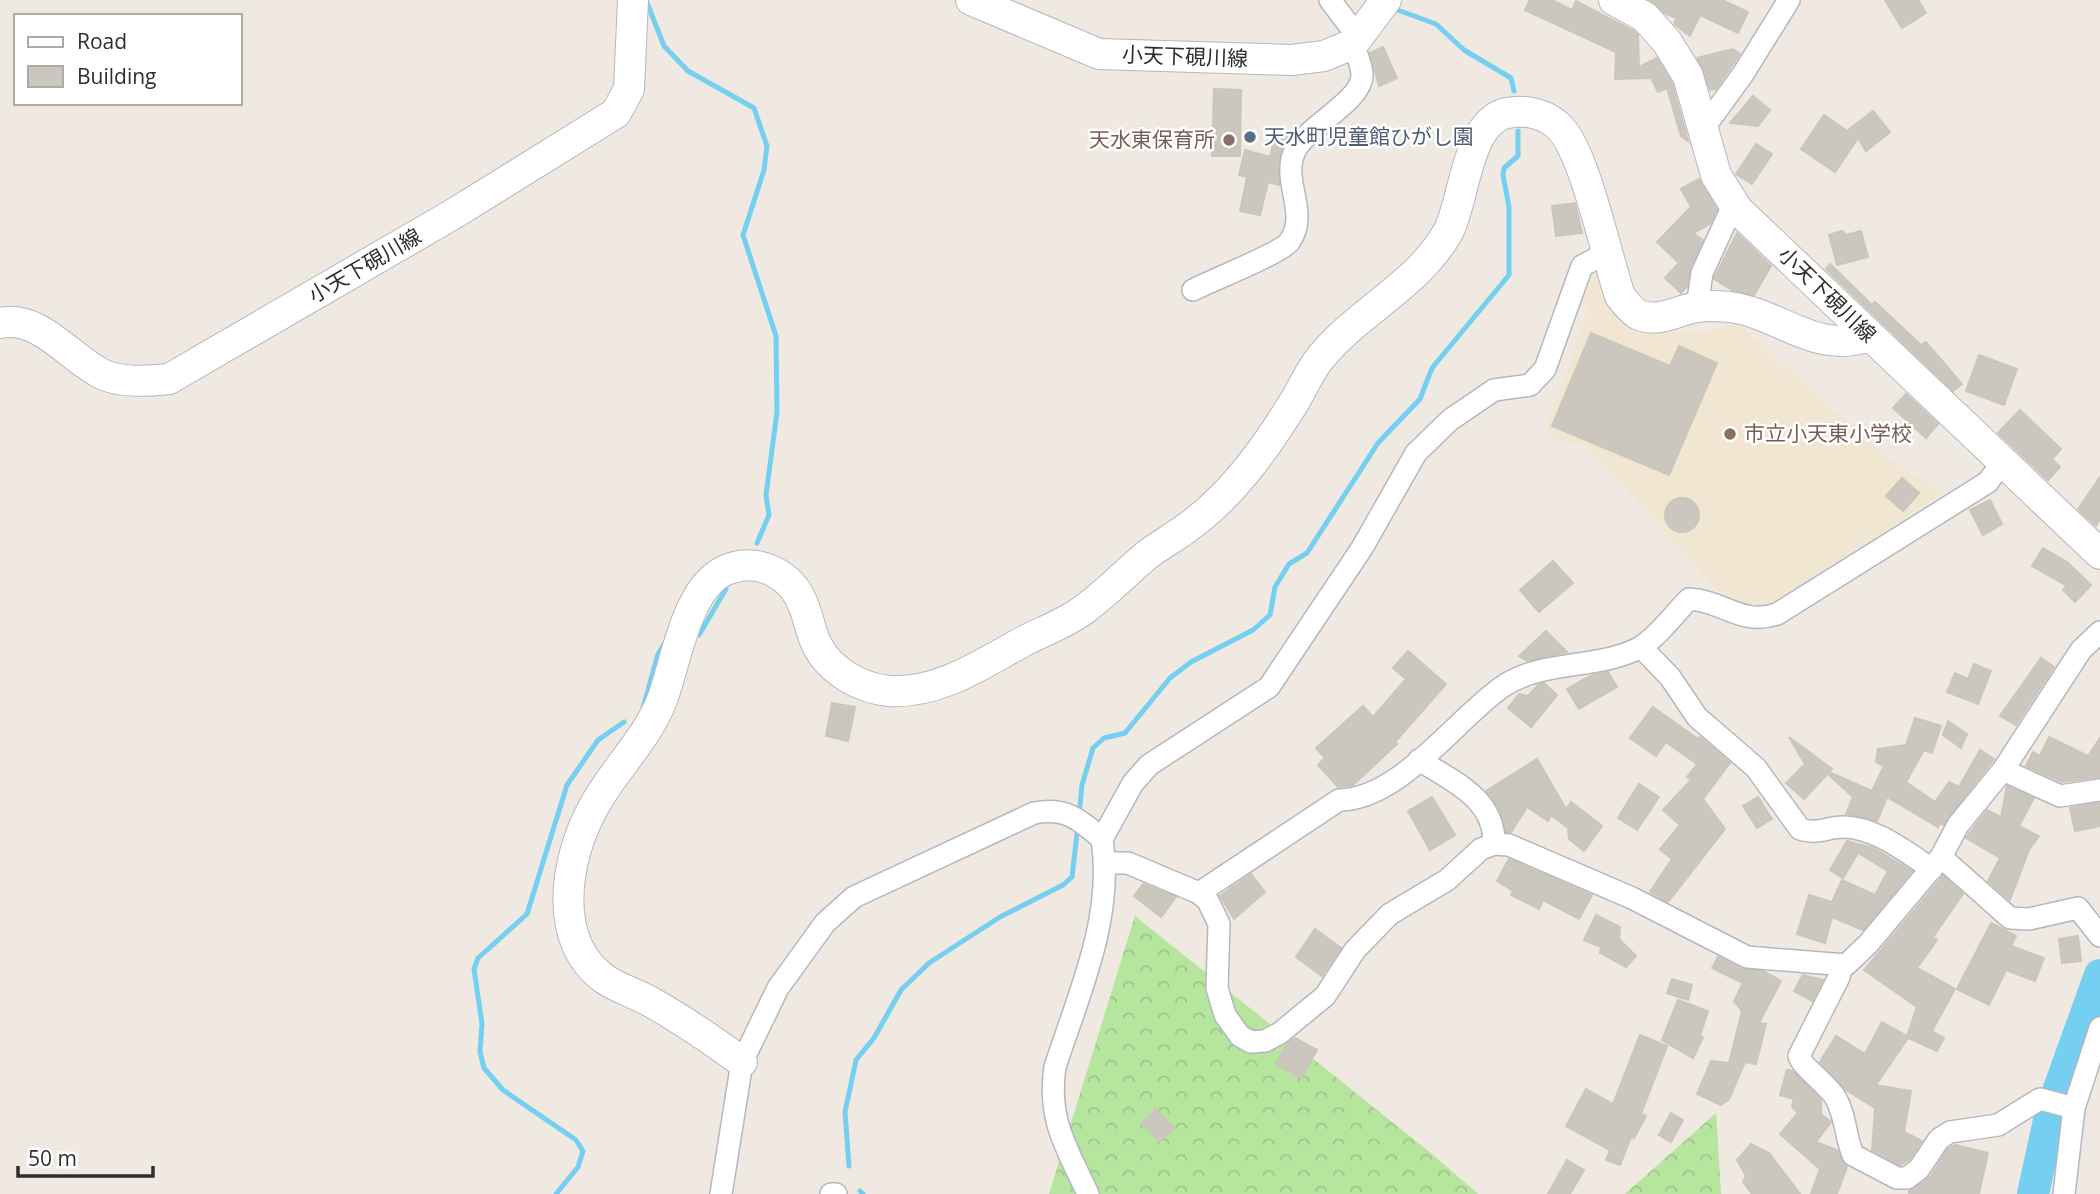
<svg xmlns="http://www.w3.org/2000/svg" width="2100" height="1194" viewBox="0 0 2100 1194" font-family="'Open Sans','Noto Sans JP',sans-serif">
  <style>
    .education { fill: #f0e6d1 }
    .forest { fill: url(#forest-crowns) }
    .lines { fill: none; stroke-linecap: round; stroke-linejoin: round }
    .stream { stroke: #75cff0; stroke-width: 5 }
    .river { stroke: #75cff0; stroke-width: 32 }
    .building { fill: #cbc7bf; stroke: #cbc5ba; stroke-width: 2 }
    .street-casing { stroke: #b4b7c1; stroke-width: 24 }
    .secondary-casing { stroke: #b4b7c1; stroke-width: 32 }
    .street { stroke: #fff; stroke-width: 21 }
    .secondary { stroke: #fff; stroke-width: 30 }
    .service-dot { fill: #5c6f8a; stroke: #fff; stroke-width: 2.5 }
    .education-dot { fill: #8d6e63; stroke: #fff; stroke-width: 2.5 }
    .labels { text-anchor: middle; stroke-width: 5; stroke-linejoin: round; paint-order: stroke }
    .street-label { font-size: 21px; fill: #2e2e2e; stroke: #fff }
    .service-label { font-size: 21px; fill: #4e5e75; stroke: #fff; text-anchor: start }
    .education-label { font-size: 21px; fill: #785e54; stroke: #fff; text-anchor: end }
  </style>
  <defs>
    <pattern id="forest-crowns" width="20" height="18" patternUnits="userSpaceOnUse" patternTransform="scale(1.75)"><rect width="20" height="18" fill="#b6e59e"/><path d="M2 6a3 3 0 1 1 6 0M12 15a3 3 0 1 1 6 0" fill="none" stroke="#9dc588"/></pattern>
  </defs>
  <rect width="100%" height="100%" fill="#efe9e1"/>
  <path class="education" d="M1596,267L1603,268L1615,320L1634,334L1706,331L1738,324L1885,457L1943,493L1761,611L1723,597L1586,444L1544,438L1588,310L1581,300L1585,280Z"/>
  <g class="forest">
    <path d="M1135,916L1432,1154L1478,1194H1049Z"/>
    <path d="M1716,1113L1721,1194H1625Z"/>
  </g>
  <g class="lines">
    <g class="stream">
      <path d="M646,0L664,46L688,71L754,108L767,146L764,170L743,235L776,336L777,412L766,495L769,515L757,543"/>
      <path d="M1392,8L1436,24L1464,50L1511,78L1514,91"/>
      <path d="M699,635L726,589"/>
      <path d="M643,708L658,654L666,641"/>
      <path d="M1079,816L1082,785L1093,748L1104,738L1125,733L1170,678L1191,662L1253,630L1270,615L1275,587L1289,564L1307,553L1378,443L1420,399L1432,368L1509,275V207L1503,175L1504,168L1518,156V131"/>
      <path d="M849,1166L845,1112L856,1060L874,1038L901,990L929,963L1000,917L1063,885L1072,877L1078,825"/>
      <path d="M860,1191L863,1194"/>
      <path d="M556,1194L578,1167L583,1151L576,1140L503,1090L484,1068L480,1052L482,1024L474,969L478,958L527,914L567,785L598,740L624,722"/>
    </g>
    <path class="river" d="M2033,1194L2051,1111L2100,975"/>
  </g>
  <g class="building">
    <path d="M1530,0H1552L1572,10L1576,1L1634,31L1638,35L1639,67L1657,58L1672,83L1688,141L1681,136L1667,88L1658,92L1651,78L1615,79L1616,52L1525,10Z"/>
    <path d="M1650,0H1722L1748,12L1738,33L1700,15L1690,36L1674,24L1677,18L1666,14Z"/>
    <path d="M1885,0H1918L1926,13L1902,28Z"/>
    <path d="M1383,47L1397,78L1379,86L1370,53Z"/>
    <path d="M1733,49L1740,54L1716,89L1710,90L1697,58Z"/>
    <path d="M1214,89L1241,90L1240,156H1212Z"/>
    <path d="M1753,96L1770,110L1758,126L1730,123Z"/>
    <path d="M1873,111L1890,132L1866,151L1858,138L1835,172L1801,149L1824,115L1847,131Z"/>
    <path d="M1276,133L1289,137L1279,159V185L1268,182L1260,215L1240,211L1247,177L1239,175L1245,150L1270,157Z"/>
    <path d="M1756,144L1772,154L1752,184L1736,174Z"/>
    <path d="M1699,179L1717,209L1710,224L1693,233L1703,240L1690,268L1687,286L1681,293L1665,278L1679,263L1657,242L1691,207L1681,189Z"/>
    <path d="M1575,203L1582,233L1556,236L1552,206Z"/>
    <path d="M1842,231L1846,235L1861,231L1868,257L1837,265L1829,235Z"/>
    <path d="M1737,233L1771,266L1754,295L1732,290L1714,279Z"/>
    <path d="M1830,264L1872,305L1875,302L1921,345L1926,342L1962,384L1953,391L1826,269Z"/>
    <path d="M1591,333L1670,366L1679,346L1717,363L1669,475L1552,426Z"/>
    <path d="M1979,355L2017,369L2004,405L1966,391Z"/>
    <path d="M1906,394L1938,424L1926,438L1893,408Z"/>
    <path d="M2020,410L2061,449L2052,459L2060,467L2048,480L1998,433Z"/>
    <path d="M2100,477V519L2096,526L2078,509Z"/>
    <path d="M1902,478L1919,493L1903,511L1886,496Z"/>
    <circle cx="1682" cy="515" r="17"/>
    <path d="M1990,500L2002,524L1983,535L1970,510Z"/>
    <path d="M2043,548L2067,562L2091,585L2075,602L2063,590L2067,586L2032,566Z"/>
    <path d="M1553,561L1573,583L1539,612L1520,590Z"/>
    <path d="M1546,631L1567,652L1527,661L1519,656Z"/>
    <path d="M1408,651L1446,684L1395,742L1397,744L1353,785L1338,787L1318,765L1325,758L1316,748L1363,706L1373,717L1406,679L1393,668Z"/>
    <path d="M2041,658L2054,667L2016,725L2000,716Z"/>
    <path d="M1974,664L1991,671L1978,704L1947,692L1955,673L1968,679Z"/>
    <path d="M1608,672L1617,687L1579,709L1567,689L1590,676Z"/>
    <path d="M1544,683L1557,695L1531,727L1508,708L1519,694L1528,696L1538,685Z"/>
    <path d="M832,703L855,707L848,741L826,736Z"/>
    <path d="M1653,707L1698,739L1700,737L1730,763L1703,799L1725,829L1668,902L1650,892L1672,859L1660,849L1680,825L1663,810L1691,780L1687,777L1697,764L1666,742L1656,756L1630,738Z"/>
    <path d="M1915,718L1941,726L1932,753L1924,750L1906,782L1935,802L1949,782L1959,787L1980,750L1994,759L1943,825L1940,823L1938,827L1887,797L1877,821L1846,814L1853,797L1829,775L1831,773L1872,791L1884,766L1876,762L1878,749L1906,745Z"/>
    <path d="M1948,721L1967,734L1961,748L1943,735Z"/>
    <path d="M1789,737L1832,769L1804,799L1786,783L1805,764Z"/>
    <path d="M2049,737L2088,756L2100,738V777L2062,782L2026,766L2033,752L2040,756Z"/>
    <path d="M1537,759L1566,809L1571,802L1602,826L1584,851L1569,839L1568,828L1551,815L1548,821L1527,807L1511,832H1506L1500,810L1486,791Z"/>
    <path d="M1639,784L1659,797L1637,830L1618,818Z"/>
    <path d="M2007,786L2034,798L2019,826L2039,836L2029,850L2010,900L1988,881L2000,858L1966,838L1987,810L2001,817Z"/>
    <path d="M1432,797L1455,835L1430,850L1408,811Z"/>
    <path d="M1758,797L1772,819L1757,828L1743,806Z"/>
    <path d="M2100,803V826L2075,831L2070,808Z"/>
    <path d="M1847,841L1873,848L1912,871L1863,930L1832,917L1825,943L1797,934L1809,895L1832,902L1842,880L1875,895L1888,871L1858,853L1843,878L1830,870Z"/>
    <path d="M1509,859L1592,895L1579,919L1543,900L1539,909L1511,895L1513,891L1497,881Z"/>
    <path d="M1251,874L1265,892L1234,919L1220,896Z"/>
    <path d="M1943,876L1963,894L1933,937L1937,940L1917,968L1955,989L1932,1031L1944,1038L1937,1051L1908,1038L1876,1085L1911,1091L1904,1132L1922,1141L1909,1160L1900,1165L1872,1150L1875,1108L1846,1090L1820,1062L1836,1036L1865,1054L1882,1022L1907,1036L1917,1007L1864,970Z"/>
    <path d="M1143,884L1176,897L1161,917L1134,896Z"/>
    <path d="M1596,915L1620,927L1619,939L1636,956L1626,967L1600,953L1601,947L1584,940Z"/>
    <path d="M1991,923L2016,936L2011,946L2044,958L2035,981L2006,970L1989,1005L1957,989Z"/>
    <path d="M1315,929L1341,948L1322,976L1296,957Z"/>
    <path d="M2078,936L2081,961L2062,963L2059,939Z"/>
    <path d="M1718,957L1741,969L1763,971L1781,981L1759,1023L1766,1024L1756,1064L1745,1062L1729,1099L1721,1105L1697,1094L1711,1061L1729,1063L1742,1011L1734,1001L1743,983L1712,968Z"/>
    <path d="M1803,975L1823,980L1812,1001L1794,991Z"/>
    <path d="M1672,979L1692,985L1688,1000L1667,993Z"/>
    <path d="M1678,1000L1708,1011L1700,1036L1703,1037L1693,1058L1662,1040Z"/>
    <path d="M1640,1035L1667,1046L1641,1114L1646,1116L1634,1138L1631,1137L1620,1165L1606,1160L1610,1150L1566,1126L1586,1089L1613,1104Z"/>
    <path d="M1295,1038L1317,1050L1301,1078L1276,1064L1287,1044Z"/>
    <path d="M1787,1070L1793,1071L1821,1100V1114L1831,1122L1816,1142L1837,1150L1847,1167L1837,1194H1811L1820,1169L1780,1134L1798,1113L1792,1107L1794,1099L1780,1095Z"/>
    <path d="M1156,1109L1174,1128L1160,1142L1142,1123Z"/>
    <path d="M1671,1113L1683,1120L1671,1142L1659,1135Z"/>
    <path d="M1751,1144L1769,1153L1800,1194H1752L1743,1182L1746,1176L1737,1160Z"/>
    <path d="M1955,1145L1988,1153L1979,1194H1909V1191L1930,1177L1948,1149Z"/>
    <path d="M1567,1160L1584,1170L1570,1194H1548Z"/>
  </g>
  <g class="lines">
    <defs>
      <g id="street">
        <path d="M1330,0L1358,37"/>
        <path d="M1703,129L1743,74L1789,0"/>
        <path d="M1193,290C1210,281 1281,253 1289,242C1311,213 1279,179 1296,149C1309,125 1362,101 1362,75C1362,65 1356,53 1353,44"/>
        <path d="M1697,307L1702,273L1729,214L1737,209"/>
        <path d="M1641,647L1670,677L1697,717L1756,768L1800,829C1817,835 1827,827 1843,827C1875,827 1906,852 1932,869"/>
        <path d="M1419,760C1452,781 1495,798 1494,844"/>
        <path d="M2003,770L2060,796L2100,790"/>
        <path d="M1102,839L1133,783L1149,765L1269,687L1362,548L1416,453L1450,420L1494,390L1530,385L1545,369L1582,266L1606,253"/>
        <path d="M1941,857L2010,918L2029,919L2078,908L2100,936"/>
        <path d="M1106,863H1128L1199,893L1208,901L1219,924L1217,988L1225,1015L1240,1036L1251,1042L1265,1041L1280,1033L1325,996L1355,950L1390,914L1447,880L1481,849L1494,844L1509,845L1632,898L1747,957L1846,965L1868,944L1941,857L1958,825L2003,770L2081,650L2100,632"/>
        <path d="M1199,893L1339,800C1399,800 1455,720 1502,687C1543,659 1596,670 1639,648C1657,638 1674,614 1689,599C1724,601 1741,626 1777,614L1988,482L2003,461"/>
        <path d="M1842,965L1839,977L1799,1056C1801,1066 1827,1084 1835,1097C1846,1115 1845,1136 1853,1155L1897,1178H1907L1919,1169L1939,1139L1950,1132L1998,1125L2040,1099L2074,1108"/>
        <path d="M721,1194L742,1062L778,988L825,923L854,897L1034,813C1066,807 1079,819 1102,839C1114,918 1079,993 1055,1067C1047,1120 1067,1148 1088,1194"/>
        <path d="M831,1194H836"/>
        <path d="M2064,1194L2074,1108L2100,1028"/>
      </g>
      <g id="secondary">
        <path d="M971,0L1099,54L1292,60L1324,56L1353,44L1386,0"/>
        <path d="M1614,0L1645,17L1667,42L1688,76L1716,175L1737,209L2100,554"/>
        <path d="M0,323C40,314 71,360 104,375C124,383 148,381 169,379L455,213L616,113L629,89L633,0"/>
        <path d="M742,1062C712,1040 683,1020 651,1002C637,994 620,989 606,980C551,942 565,859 593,808C613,770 646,741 662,700C676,663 686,587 726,570C759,556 793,575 804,607C809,619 811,634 817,645C830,671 860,688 889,691C940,694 983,663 1026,640C1044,631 1063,624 1079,613C1104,596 1124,574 1147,555C1160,545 1175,537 1188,527C1233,495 1267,446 1296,399C1304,385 1311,369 1321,357C1360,310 1418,285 1448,232C1465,200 1466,122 1507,113C1526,109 1548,114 1561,129C1585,154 1607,258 1620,296C1625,302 1632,312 1639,315C1659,323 1678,310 1697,307C1707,305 1720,306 1730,307C1781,314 1815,355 1869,336"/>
      </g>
    </defs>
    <use href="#street" class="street-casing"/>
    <use href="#secondary" class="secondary-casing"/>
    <use href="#street" class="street"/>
    <use href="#secondary" class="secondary"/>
  </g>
  <circle class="service-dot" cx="1250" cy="137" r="7"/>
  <g class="education-dot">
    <circle cx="1229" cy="140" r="7"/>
    <circle cx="1730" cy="434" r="7"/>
  </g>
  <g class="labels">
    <g class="street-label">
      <text transform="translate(1185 57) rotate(2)" y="7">小天下硯川線</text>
      <text transform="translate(365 266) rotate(-30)" y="7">小天下硯川線</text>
      <text transform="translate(1827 295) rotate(44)" y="7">小天下硯川線</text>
    </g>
    <g class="service-label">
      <text x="1264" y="144">天水町児童館ひがし園</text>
    </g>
    <g class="education-label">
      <text x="1215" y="147">天水東保育所</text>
      <text x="1744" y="441" text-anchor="start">市立小天東小学校</text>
    </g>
  </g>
  <rect x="14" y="14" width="228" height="91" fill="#ffffff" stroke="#ababab" stroke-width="2"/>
  <rect x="28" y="37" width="35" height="10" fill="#ffffff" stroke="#ababab" stroke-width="2"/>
  <text x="77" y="49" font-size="21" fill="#2e2e2e">Road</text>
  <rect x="28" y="66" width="35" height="21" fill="#cbc7bf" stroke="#ababab" stroke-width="2"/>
  <text x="77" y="84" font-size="21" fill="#2e2e2e">Building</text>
  <path d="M18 1166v10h135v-10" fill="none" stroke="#2e2e2e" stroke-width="3.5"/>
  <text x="28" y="1166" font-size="21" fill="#2e2e2e" stroke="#ffffff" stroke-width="5" paint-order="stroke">50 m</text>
</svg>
